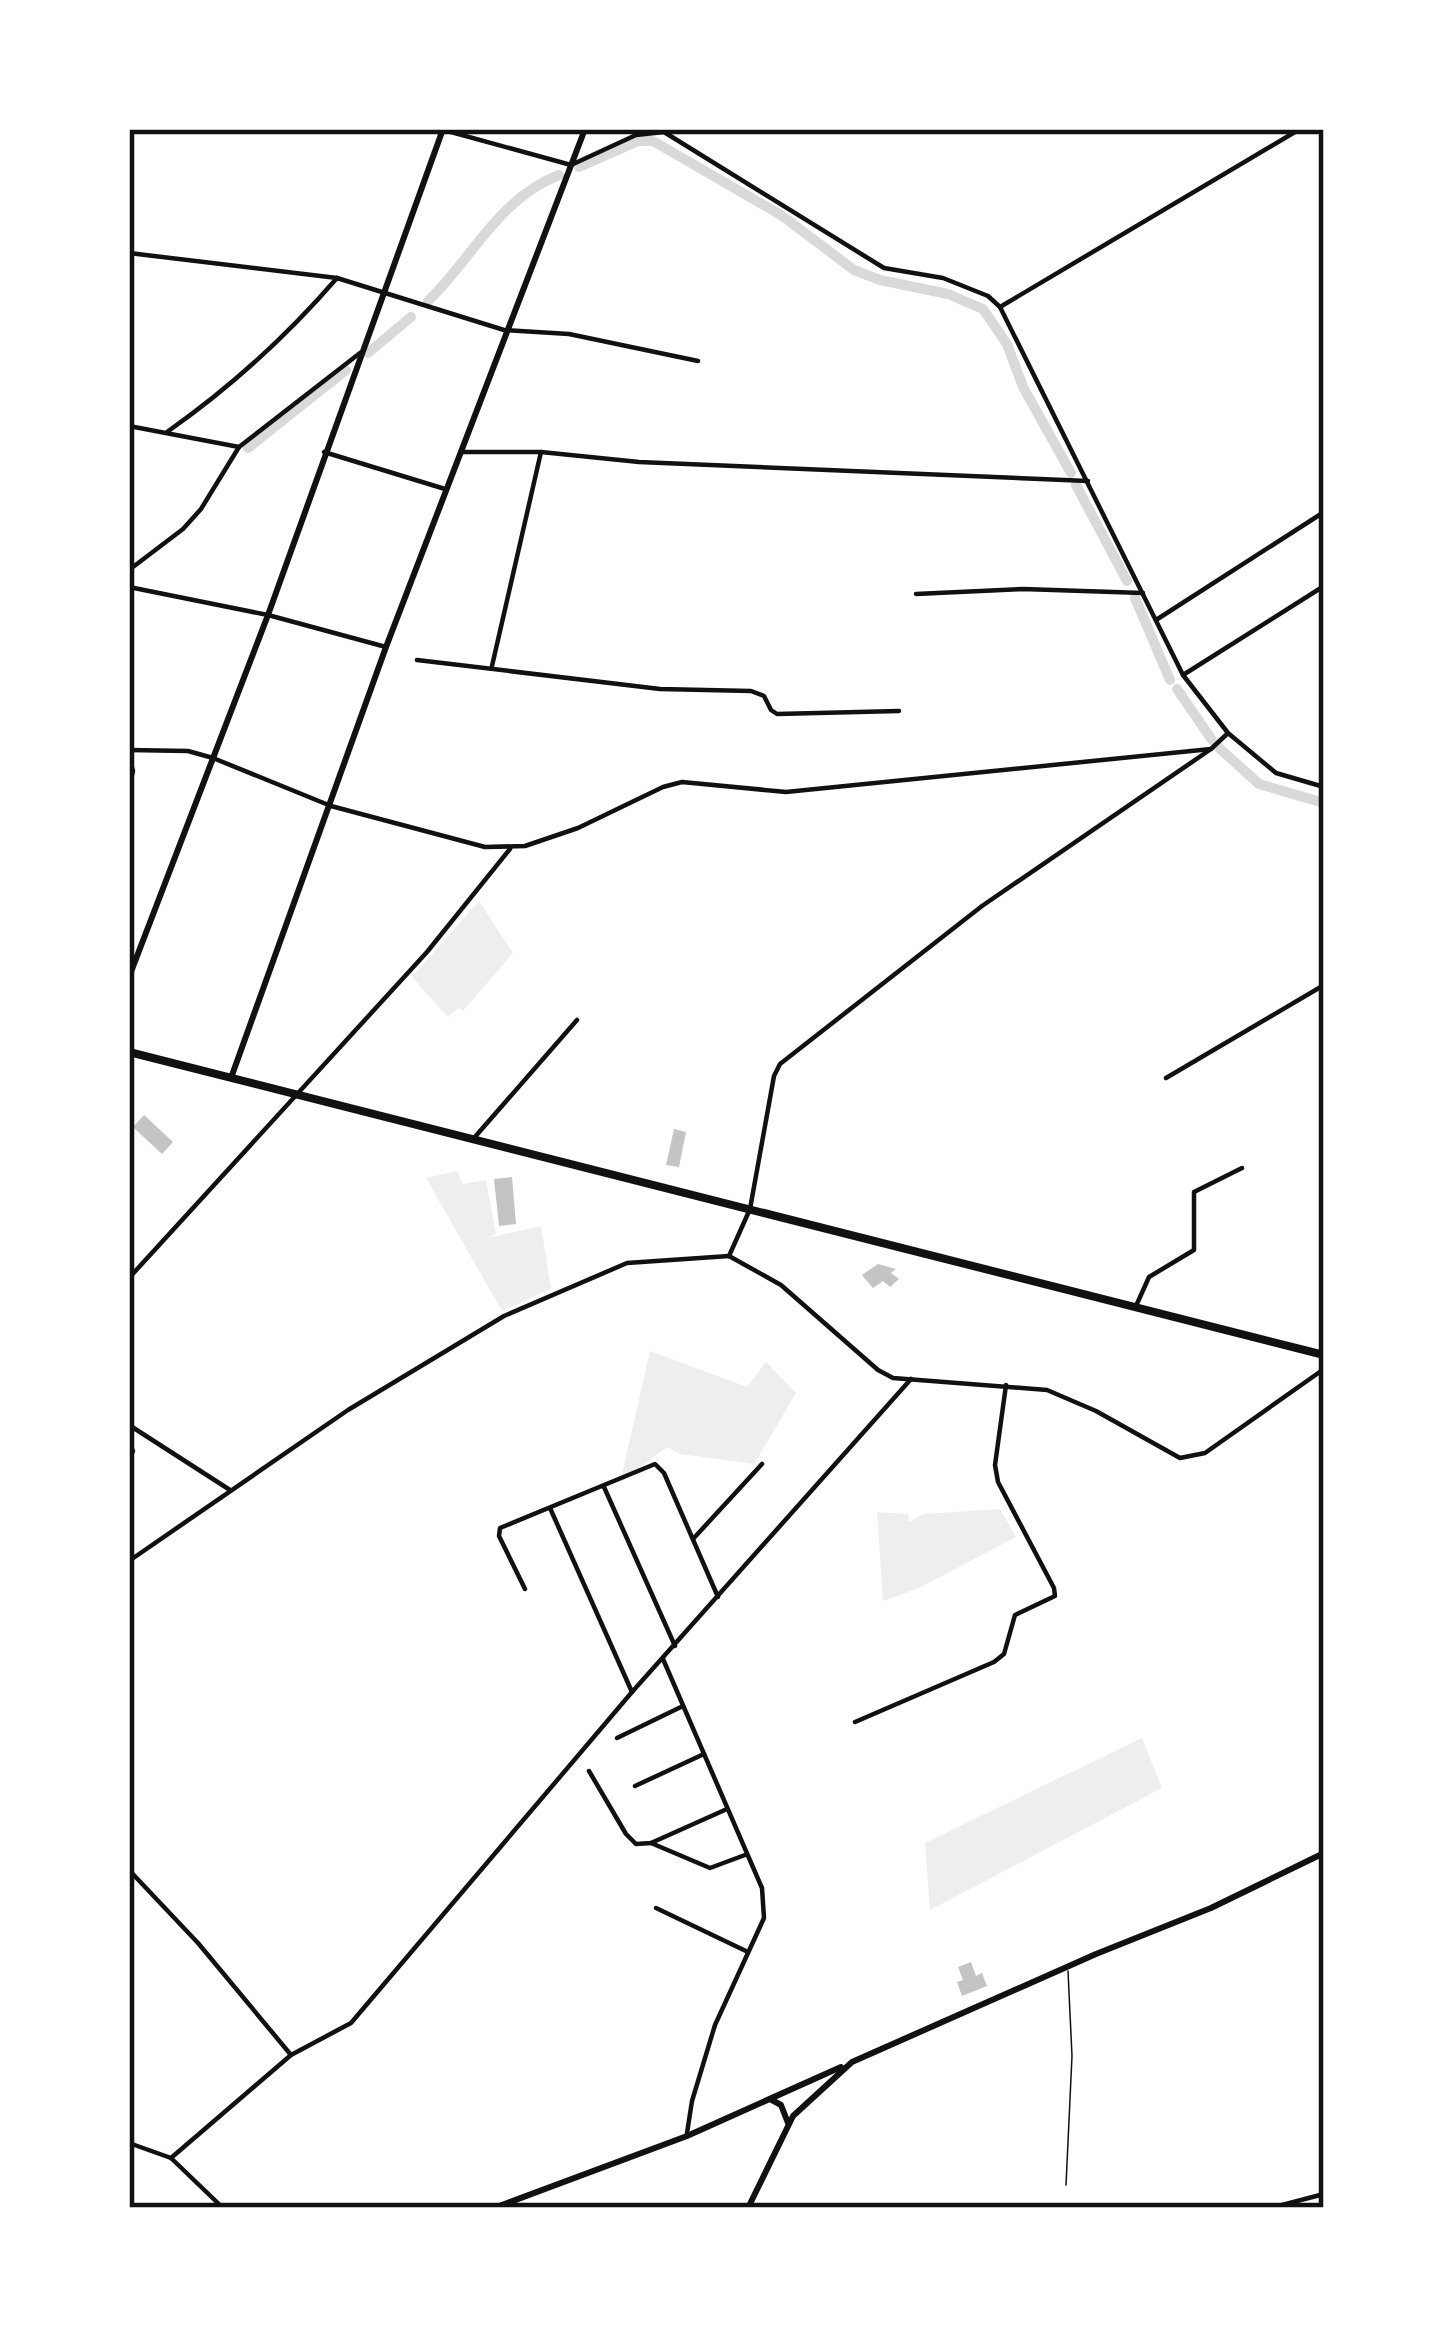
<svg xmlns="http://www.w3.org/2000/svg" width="1453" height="2337" viewBox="0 0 1453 2337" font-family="'Asap Condensed',sans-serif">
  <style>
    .green { fill: #eee }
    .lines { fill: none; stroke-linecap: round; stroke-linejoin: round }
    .canal { stroke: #d9d9d9; stroke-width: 10 }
    .building { fill: #c4c4c4 }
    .service { stroke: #111; stroke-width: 1.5 }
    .minor { stroke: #111; stroke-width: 4.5 }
    .secondary { stroke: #111; stroke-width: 6 }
    .trunk { stroke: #111; stroke-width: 8 }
    .neatline { fill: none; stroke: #111; stroke-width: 4.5 }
  </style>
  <rect width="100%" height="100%" fill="#fff"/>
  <g class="green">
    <path d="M479,901L513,953L463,1011L459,1008L448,1017L412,977Z"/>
    <path d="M457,1171L463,1184L486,1180L496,1234L488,1238L541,1226L551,1289L502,1311L426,1178Z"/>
    <path d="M650,1351L747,1387L766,1362L796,1393L754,1464L680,1454L667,1447L620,1483Z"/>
    <path d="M1000,1509L1016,1537L919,1588L883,1601L877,1512L908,1514L909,1522L923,1514Z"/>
    <path d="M1142,1738L1162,1788L930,1910L925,1843Z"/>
  </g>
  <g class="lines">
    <g class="canal">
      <path d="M579,167L638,141H653L781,215L854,270L880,280L948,294L983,309L1007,344L1023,387L1071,473"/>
      <path d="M428,301C471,260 499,198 559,175"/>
      <path d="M368,353L411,317"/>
      <path d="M248,448L346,370"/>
      <path d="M1076,485L1127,581"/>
      <path d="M1135,598L1170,680"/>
      <path d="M1177,689L1212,740"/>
      <path d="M1218,747L1259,784L1324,803"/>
    </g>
  </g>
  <g class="building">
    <path d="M144,1115L173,1142L162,1154L133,1127Z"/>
    <path d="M674,1129L686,1132L679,1167L666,1165Z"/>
    <path d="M512,1177L516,1224L499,1226L494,1179Z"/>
    <path d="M878,1264L896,1269L891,1273L899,1279L890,1287L883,1281L873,1288L862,1275Z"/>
    <path d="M971,1962L976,1976L982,1973L987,1986L962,1996L957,1982L963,1980L958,1967Z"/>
  </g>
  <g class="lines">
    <g class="service">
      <path d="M1066,2185L1072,2056L1068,1971"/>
      <path d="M1322,2198L1324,2207"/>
    </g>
    <g class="minor">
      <path d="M440,129L571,165L636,135L664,132L884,268L943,278L988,296L1000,307L1183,675L1228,733L1276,773L1324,787"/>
      <path d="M129,253L337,278L504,330L569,334L698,361"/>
      <path d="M1000,307L1300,129"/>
      <path d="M129,426L239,447"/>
      <path d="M167,432C231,387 286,337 337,278"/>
      <path d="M324,452L445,489"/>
      <path d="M462,452H541L639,462L1088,481"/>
      <path d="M129,570L183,529L201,509L239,447L360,353"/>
      <path d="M129,587L268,615L386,647"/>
      <path d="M916,594L1023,589L1143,593"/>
      <path d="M1156,620L1324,512"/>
      <path d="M417,660L660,689L751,691L764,696L771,710L777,714L899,711"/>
      <path d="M492,666L541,452"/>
      <path d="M1183,675L1324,586"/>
      <path d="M129,750L188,751L213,758L331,806L485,847L525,846L578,828L663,787L682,782L786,792L1211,749"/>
      <path d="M129,758L133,771L129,787"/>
      <path d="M1166,1078L1324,985"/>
      <path d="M474,1138L577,1020"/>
      <path d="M729,1256L750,1209L774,1076L780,1064L982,906L1211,749L1227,734"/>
      <path d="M729,1256L781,1285L878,1370L893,1378L1047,1390L1096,1411L1180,1458L1205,1453L1324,1369"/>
      <path d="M129,1278L427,952L510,849"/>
      <path d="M1136,1306L1149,1277L1194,1250V1192L1242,1168"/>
      <path d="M129,1425L230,1490"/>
      <path d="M129,1444L133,1451L129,1459"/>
      <path d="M604,1487L675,1646"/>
      <path d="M550,1508L632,1692"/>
      <path d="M693,1539L762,1464"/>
      <path d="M129,1561L348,1410L504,1316L627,1263L729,1256"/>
      <path d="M525,1589L499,1536L500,1528L655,1464L664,1473L718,1597"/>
      <path d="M663,1659L762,1888L764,1918L715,2025L692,2101L687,2133"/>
      <path d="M855,1722L994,1662L1004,1654L1015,1615L1055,1596L1054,1588L998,1482L995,1465L1006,1385"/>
      <path d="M617,1738L683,1706"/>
      <path d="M589,1771L626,1834L636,1844L651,1843L727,1809"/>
      <path d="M635,1786L704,1754"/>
      <path d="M651,1843L710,1868L745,1855"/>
      <path d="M129,1870L198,1943L291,2055"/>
      <path d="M656,1908L748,1952"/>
      <path d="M129,2143L171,2158L223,2208"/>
      <path d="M171,2158L291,2055L351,2023L632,1692L911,1379"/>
      <path d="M1270,2208L1324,2194"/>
    </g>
    <g class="secondary">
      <path d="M129,977L268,615L443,129"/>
      <path d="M231,1078L386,647L585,129"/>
      <path d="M770,2099L781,2105L788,2123"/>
      <path d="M494,2208L687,2136L841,2067"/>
      <path d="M748,2208L793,2116L852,2062L1096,1954L1211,1908L1324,1853"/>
    </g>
    <path class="trunk" d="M129,1052L1324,1355"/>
  </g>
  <rect width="1453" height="2337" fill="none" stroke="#ffffff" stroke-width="264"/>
  <rect x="132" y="132" width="1189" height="2073" class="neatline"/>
</svg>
